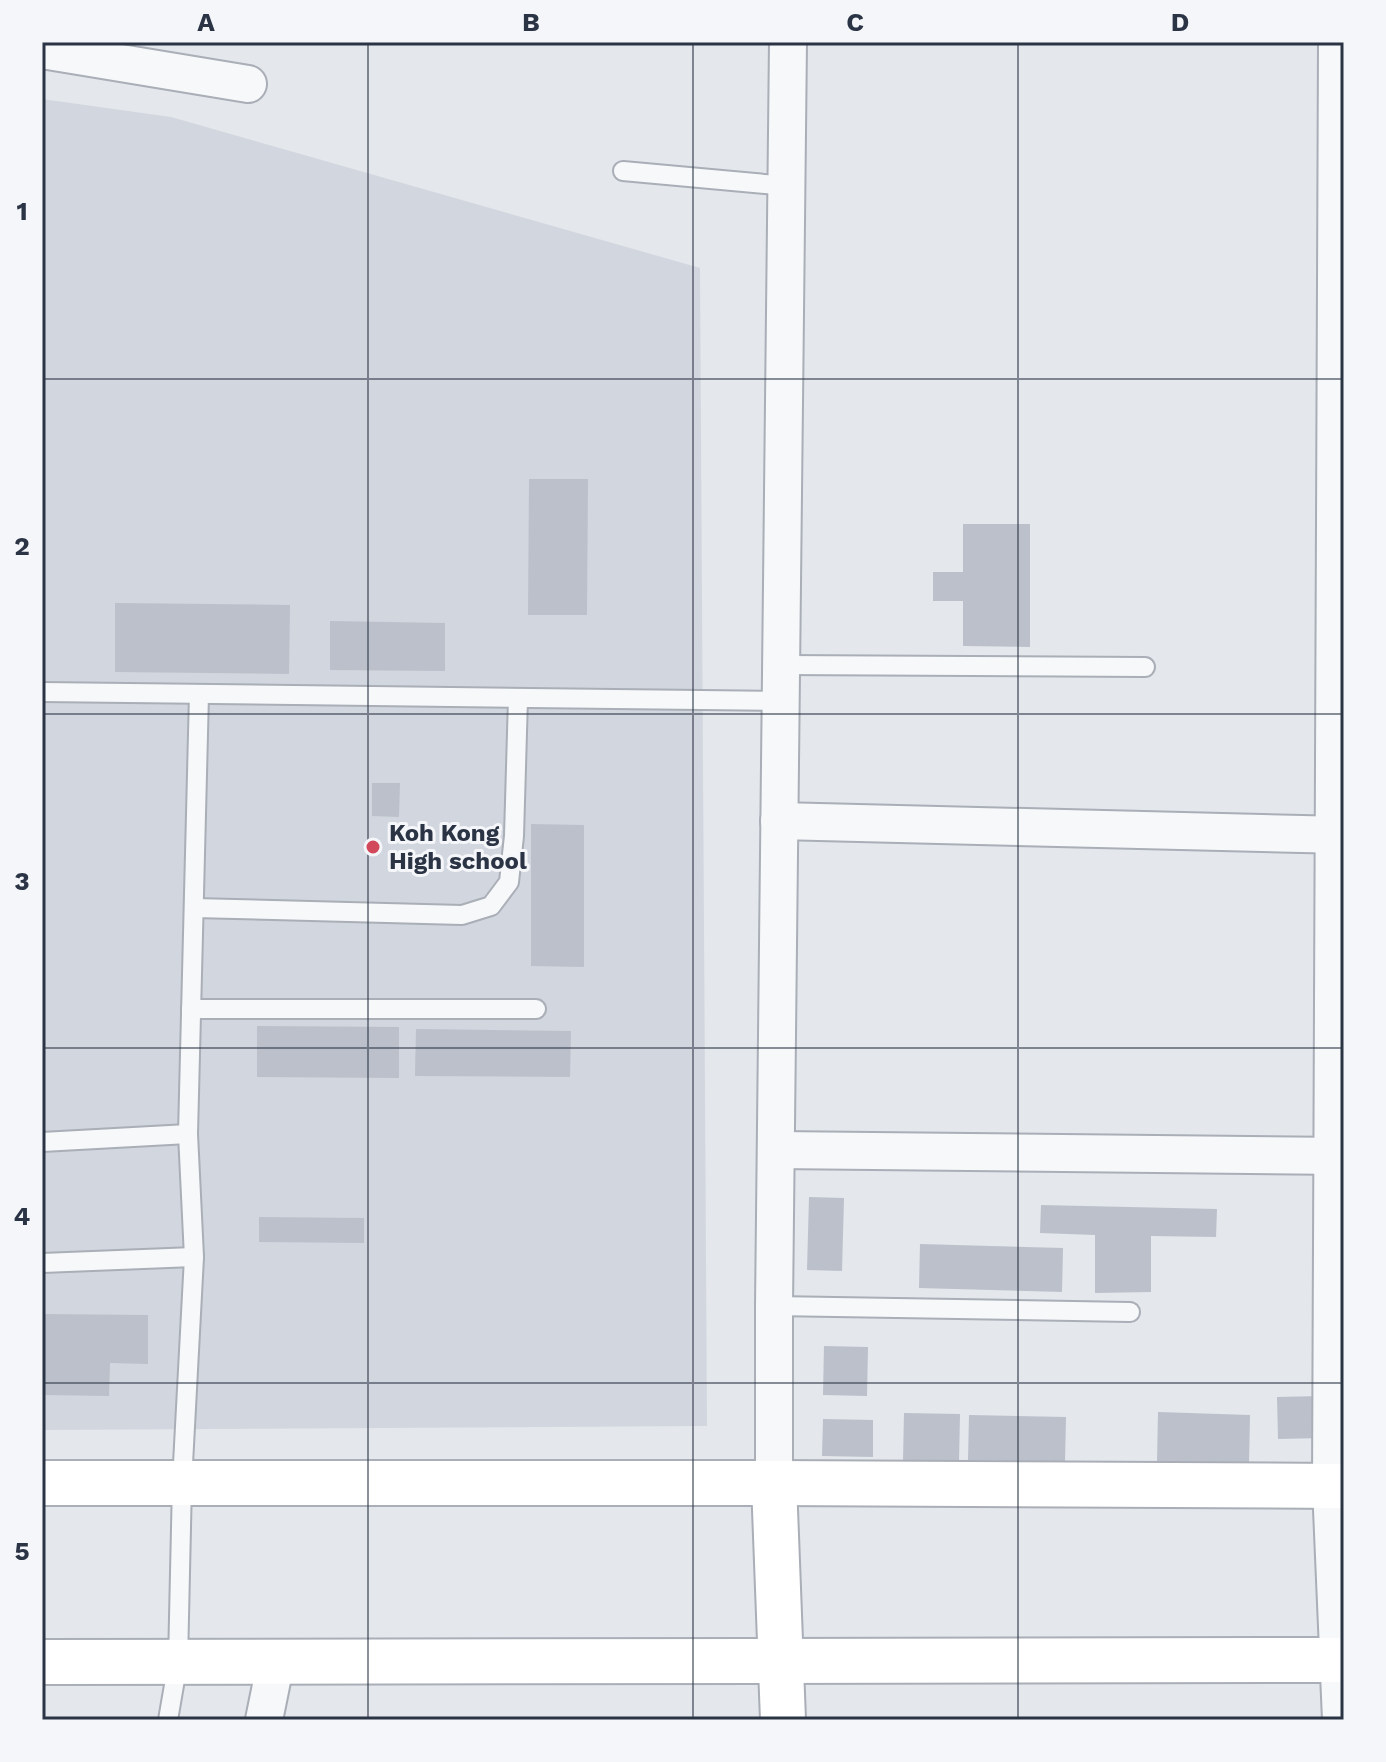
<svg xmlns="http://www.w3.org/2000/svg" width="1386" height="1762" viewBox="0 0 1386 1762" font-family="'Work Sans',sans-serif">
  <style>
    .built { fill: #d2d6de }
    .building { fill: #bbc0ca }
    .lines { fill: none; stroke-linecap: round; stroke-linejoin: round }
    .lane-casing { stroke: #a9aeb7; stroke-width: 22 }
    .street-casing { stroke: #a9aeb7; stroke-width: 40 }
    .secondary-casing { stroke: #a9aeb7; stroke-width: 48 }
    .lane { stroke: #f7f8fa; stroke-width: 18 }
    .street { stroke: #f7f8fa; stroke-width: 36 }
    .secondary { stroke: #fff; stroke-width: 44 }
    .grid { fill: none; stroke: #2b3445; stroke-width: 2; stroke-opacity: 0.55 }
    .poi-dot { fill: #d1495b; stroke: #f4f6f9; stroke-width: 3 }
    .labels { text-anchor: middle; stroke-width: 6; stroke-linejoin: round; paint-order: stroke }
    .poi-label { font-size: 24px; font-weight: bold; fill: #2b3445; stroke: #f4f6f9; text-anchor: start }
    .neatline { fill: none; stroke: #2b3445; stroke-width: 3 }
    .grid-label { font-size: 26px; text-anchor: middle; font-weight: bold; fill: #2b3445 }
  </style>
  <rect width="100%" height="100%" fill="#e4e7ec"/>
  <path class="built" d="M42,99L171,117L700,268L707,1426L42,1430Z"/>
  <g class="building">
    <path d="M529,479H588L587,615H528Z"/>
    <path d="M963,524H1030V647L963,646V601H933V572H963Z"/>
    <path d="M115,603L290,605L289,674L115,672Z"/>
    <path d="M330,621L445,623V671L330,670Z"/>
    <path d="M372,783H400L399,817L372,816Z"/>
    <path d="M531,824L584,825V967L531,966Z"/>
    <path d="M257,1026L399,1027V1078L257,1077Z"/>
    <path d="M416,1029L571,1031L570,1077L415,1076Z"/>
    <path d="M809,1197L844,1198L842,1271L807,1270Z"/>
    <path d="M1041,1205L1217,1209L1216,1237L1151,1236V1292L1095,1293V1235L1040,1233Z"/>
    <path d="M259,1217L364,1218V1243L259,1242Z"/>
    <path d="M920,1244L1063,1248L1062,1292L919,1288Z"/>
    <path d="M42,1314L148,1315V1364L110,1363L109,1396L42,1395Z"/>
    <path d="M824,1346L868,1347L867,1396L823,1395Z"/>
    <path d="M1321,1396L1322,1438L1278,1439L1277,1397Z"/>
    <path d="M1158,1412L1250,1415L1249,1464L1157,1462Z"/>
    <path d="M904,1413L960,1414L959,1462L903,1461Z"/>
    <path d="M969,1415L1066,1417L1065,1462L968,1460Z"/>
    <path d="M823,1419L873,1420V1457L822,1456Z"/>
  </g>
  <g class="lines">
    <defs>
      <g id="lane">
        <path d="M623,171L787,186"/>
        <path d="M781,665L1145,667"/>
        <path d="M42,692L781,701"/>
        <path d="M194,908L462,915L491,906L509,882L514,836L518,698"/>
        <path d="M191,1009H536"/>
        <path d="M42,1142L188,1134"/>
        <path d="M42,1263L194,1257"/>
        <path d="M774,1306L1130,1312"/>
        <path d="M168,1720L178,1662L182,1483L194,1257L188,1134L199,694"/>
      </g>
      <g id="street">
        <path d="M1337,42L1331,1486L1341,1720"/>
        <path d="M42,50L248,84"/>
        <path d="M779,821L1344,835"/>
        <path d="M776,1150L1344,1156"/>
        <path d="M774,1483V1306L788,42"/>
        <path d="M264,1720L276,1661"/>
      </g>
      <g id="secondary">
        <path d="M42,1483H774L1344,1486"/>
        <path d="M774,1483L783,1720"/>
        <path d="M42,1662L1344,1660"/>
      </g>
    </defs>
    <use href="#lane" class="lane-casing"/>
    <use href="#street" class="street-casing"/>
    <use href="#secondary" class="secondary-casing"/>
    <use href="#lane" class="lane"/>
    <use href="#street" class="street"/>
    <use href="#secondary" class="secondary"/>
  </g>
  <path class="grid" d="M368,42V1720M693,42V1720M1018,42V1720M42,379H1344M42,714H1344M42,1048H1344M42,1383H1344"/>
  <circle class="poi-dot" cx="373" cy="847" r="8"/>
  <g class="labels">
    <g class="poi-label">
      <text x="389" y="841">Koh Kong<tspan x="389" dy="28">High school</tspan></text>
    </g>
  </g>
  <rect width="1386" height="1762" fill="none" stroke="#f4f6f9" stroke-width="88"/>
  <rect x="44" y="44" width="1298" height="1674" class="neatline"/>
  <g class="grid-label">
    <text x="206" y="31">A</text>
    <text x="531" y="31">B</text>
    <text x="855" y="31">C</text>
    <text x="1180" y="31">D</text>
    <text x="22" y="220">1</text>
    <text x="22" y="555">2</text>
    <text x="22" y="890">3</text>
    <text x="22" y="1225">4</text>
    <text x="22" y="1560">5</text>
  </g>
</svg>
